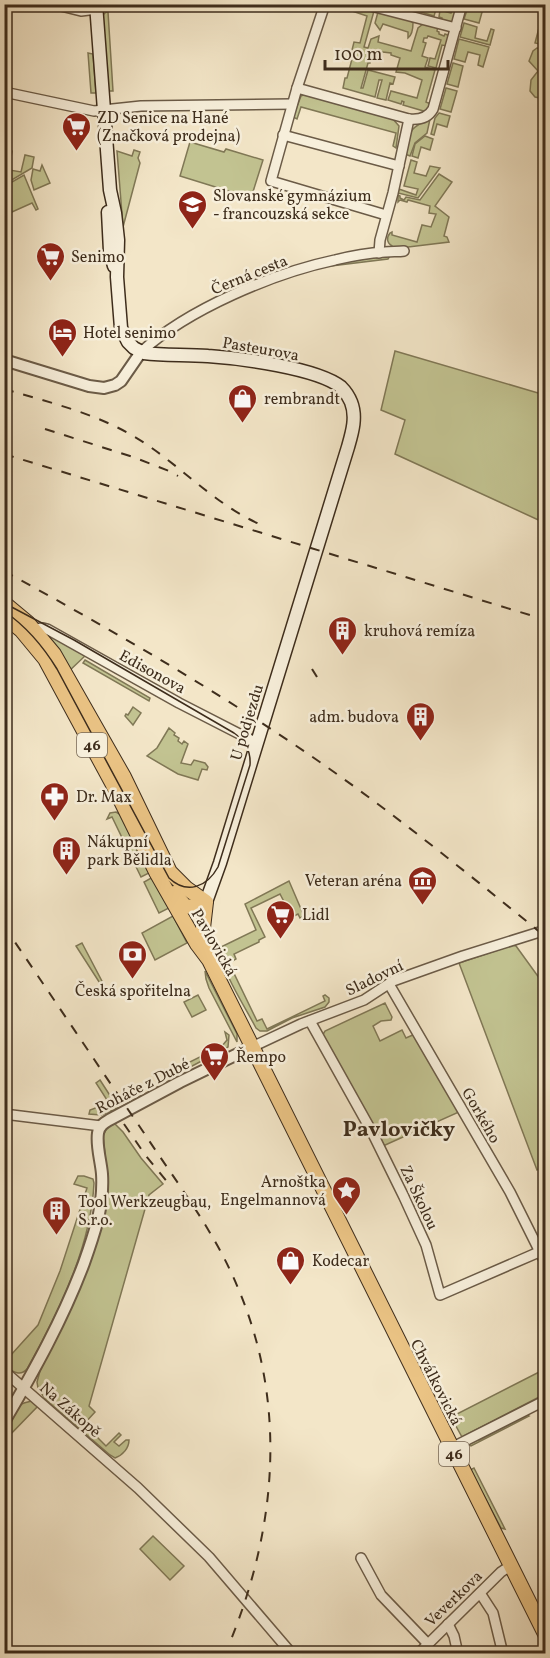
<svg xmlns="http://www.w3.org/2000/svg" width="550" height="1658" viewBox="0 0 550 1658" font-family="Vollkorn,serif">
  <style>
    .green { fill: #c2c391; stroke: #807856; stroke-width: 1.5 }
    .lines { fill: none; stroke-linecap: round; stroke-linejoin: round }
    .minor-casing { stroke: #6b5b47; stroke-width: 12 }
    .tertiary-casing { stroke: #6b5b47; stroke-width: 14 }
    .secondary-casing { stroke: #3e2d1c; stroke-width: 15 }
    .primary-casing { stroke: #3e2d1c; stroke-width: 16 }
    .minor { stroke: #f7efdb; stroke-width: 9 }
    .tertiary { stroke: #f7efdb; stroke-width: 10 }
    .secondary { stroke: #f7efdb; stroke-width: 12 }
    .primary { stroke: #eac384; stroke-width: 14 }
    .tram { stroke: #3e2d1c; stroke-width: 1.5 }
    .rail { stroke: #3e2d1c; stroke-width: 2; stroke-dasharray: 10 10; stroke-linecap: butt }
    .labels { text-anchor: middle; stroke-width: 5; stroke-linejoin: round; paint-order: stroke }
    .shield { fill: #f7efdb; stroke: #766755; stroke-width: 1.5 }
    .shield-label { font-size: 15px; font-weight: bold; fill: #3e2d1c }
    .poi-label { font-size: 16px; fill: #3e2d1c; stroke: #f7efdb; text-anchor: start }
    .street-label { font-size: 16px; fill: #3e2d1c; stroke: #f7efdb }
    .district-label { font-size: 22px; font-weight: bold; fill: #3e2d1c; stroke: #f7efdb }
  </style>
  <rect width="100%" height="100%" fill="#f3e6c8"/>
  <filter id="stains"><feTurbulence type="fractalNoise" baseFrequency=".00333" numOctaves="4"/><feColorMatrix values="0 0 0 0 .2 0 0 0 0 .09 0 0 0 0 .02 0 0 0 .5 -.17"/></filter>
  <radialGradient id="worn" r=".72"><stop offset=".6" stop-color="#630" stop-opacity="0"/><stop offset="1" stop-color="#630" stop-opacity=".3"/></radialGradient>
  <g class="green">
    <path d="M469,4L484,5L479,23L464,19Z"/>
    <path d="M351,5L374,11L364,47L368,48L371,39L379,36L378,42L411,51L418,28L423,24L438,26L437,31L439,32V34L444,36L445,34L450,36L447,46L442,45L436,68L428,66L430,58L435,59L441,40L428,36L427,38H424L423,42L426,43L422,56L428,58L425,67L435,70L426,102L431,104L427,112L403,105L404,102L402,101L401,104L388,100L391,91L417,98L422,80L405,73L396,72L400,58L391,55V53L374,51L370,63H368L361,88H363L368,70L395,77L393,84L390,83L386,100L377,98L382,80H379L375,97L343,88L345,78H347L352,59L350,58L354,42L360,43L367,16L349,10Z"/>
    <path d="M454,5H458L453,21L452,23L441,22L442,18L439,17L440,10L451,13Z"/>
    <path d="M545,5V45L535,43Z"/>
    <path d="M415,6L436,9L434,16L414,10Z"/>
    <path d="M106,12H108L113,91H109L108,88L103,15Z"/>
    <path d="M378,12L410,20L413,23C413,28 412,35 408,38V32L383,24L380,30L375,23Z"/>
    <path d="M464,23L477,27L475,38L487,41L491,29L494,30L490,45L460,37Z"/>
    <path d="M459,39L489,47L483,67L478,65L480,55L468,52L465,62L454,59Z"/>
    <path d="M537,48L545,49V99L535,97L530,91L531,80L538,71L529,61L533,51Z"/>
    <path d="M88,53L93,54L96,93H91Z"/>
    <path d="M453,63L463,66L458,87L447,84Z"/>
    <path d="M446,88L457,91L451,112L440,109Z"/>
    <path d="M305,94L392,118L399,126L396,148L393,146L396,133L301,107L297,119L293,117L301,96Z"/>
    <path d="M439,113L450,116L447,127L437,124L434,135L431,134L435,118Z"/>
    <path d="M430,119L427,133L415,143L410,156L405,154C410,132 408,128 430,119Z"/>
    <path d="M425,136L433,139L430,150L421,147L418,158L412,156L415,144Z"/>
    <path d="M190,142L224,152L226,149L263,160L251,198L180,176Z"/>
    <path d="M7,150L12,151L9,170L21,172L25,155L34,157L32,168L5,184V161Z"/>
    <path d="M134,150L140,152L138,158L140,163L123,227L117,151L132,156Z"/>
    <path d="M411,160L417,162L414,173L426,176L430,166L440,168L418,198L398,193L399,189L416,195L418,189L404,186Z"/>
    <path d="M42,165L50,183L34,190L31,180L33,169L40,171Z"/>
    <path d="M439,174L452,182L435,206L449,217L444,236L447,237L449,242L392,249V246C387,243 386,238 390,233L392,232V235L417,242L422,225L431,227L436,214L429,213L430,206L408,200L407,202L400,200L398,202V195L400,196V198L404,200L406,197L420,200Z"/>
    <path d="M24,175L38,209L36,210L32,203L12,212L5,196V186Z"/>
    <path d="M391,254L388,259L330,266L331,262Z"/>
    <path d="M395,351L545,395V523L395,454L405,420L381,410Z"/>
    <path d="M53,636L86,655L68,672L49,640Z"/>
    <path d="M85,660L150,698L149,701L83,663Z"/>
    <path d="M133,707L141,713L133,725L125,716L126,714L128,715Z"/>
    <path d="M169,728L175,733L174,735L179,738L178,741L182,744L184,741L188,744L181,763L191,765L194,760L205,763L208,767L207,770L202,769L198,780L178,774L147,756L157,748Z"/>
    <path d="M116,812L121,815L151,872L141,877L112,817L107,819L110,813Z"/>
    <path d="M153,877L169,908L159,913L144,882Z"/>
    <path d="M289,881L304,916L300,918L298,914L292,917L280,894L251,908L265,937L259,940V942L234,954L236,959L229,963L257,1021L262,1019L267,1029L325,1001L323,996L325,995L329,998V1002L325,1007L292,1018L267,1031H260L256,1028C243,1003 224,976 219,948L256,930L245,904Z"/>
    <path d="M173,916L187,943L155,960L142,933Z"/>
    <path d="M82,943L105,987L103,988L76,946Z"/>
    <path d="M513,945L516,946L545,986L546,1165L537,1170L459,963Z"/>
    <path d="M205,971L237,1034V1042L209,988L206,979Z"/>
    <path d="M198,995L206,1010L192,1017L184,1002Z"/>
    <path d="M385,1003L392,1017L391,1020L381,1021L373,1026L380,1041L402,1030L406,1038L415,1034L459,1112L383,1146L322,1036L325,1031Z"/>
    <path d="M225,1032L229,1035L228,1047L179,1073L172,1074L164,1072L165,1070H174L222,1046L227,1040Z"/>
    <path d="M100,1080L118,1108L101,1115L89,1114L90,1110L109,1103L96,1083Z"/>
    <path d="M118,1120L115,1124L123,1132L141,1158L163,1184L149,1195L89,1406L95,1412L84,1424L106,1446L119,1433L121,1435L114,1442L119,1446L126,1440H129C129,1448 123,1455 115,1458L110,1455L45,1399L38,1388L37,1382L40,1371L65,1320L94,1251L99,1234L107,1172L103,1136L108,1126Z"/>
    <path d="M78,1176H84L93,1179L94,1183C91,1247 58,1314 27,1369C20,1377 12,1371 5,1367V1363L7,1360L5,1358L4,1348L11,1355L38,1325L60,1271L87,1188L74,1184Z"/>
    <path d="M545,1369V1394L462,1437L451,1417Z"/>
    <path d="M32,1401L38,1406L5,1440C4,1430 14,1410 22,1404C25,1402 28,1402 32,1401Z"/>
    <path d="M527,1415L529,1416L471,1446L469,1445L468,1442L476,1439L479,1440Z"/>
    <path d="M474,1468L505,1529L501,1528L483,1494L479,1493L468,1471Z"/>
    <path d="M153,1536L184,1566L170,1580L140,1549Z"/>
  </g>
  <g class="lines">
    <defs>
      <g id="minor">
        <path d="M53,4L81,11L97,9"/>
        <path d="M325,4L297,88L271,181L386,215"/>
        <path d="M363,4L456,28"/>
        <path d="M297,88L409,119C419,120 428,118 433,109L462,4"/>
        <path d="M4,92L94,111L141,106L292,104"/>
        <path d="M283,135L399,166"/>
        <path d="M379,253L380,240L393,193L409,119"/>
        <path d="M141,352C188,309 274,273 335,260C351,256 369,253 385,252C391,251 398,252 404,251"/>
        <path d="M34,629L43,628L47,629L179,703L257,743"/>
        <path d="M389,984L510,1192L546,1264"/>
        <path d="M310,1021L372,1132L404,1197L426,1245L440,1295L539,1252L546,1247"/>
        <path d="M252,1047L301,1024L364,1000L393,981L463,956L546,930"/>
        <path d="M4,1114L101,1126"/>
        <path d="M4,1371L138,1488L209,1557L292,1654"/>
        <path d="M451,1448L546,1400"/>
        <path d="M361,1558L381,1595L428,1644"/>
        <path d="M480,1593L493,1613L503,1654"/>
        <path d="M448,1624L454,1636L458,1654"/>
        <path d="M418,1654L501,1572L510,1566"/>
      </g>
      <g id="tertiary">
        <path d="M4,360L89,386L104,388L115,385L121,381L141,352"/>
        <path d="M4,1422C34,1371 63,1319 84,1263C89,1249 94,1234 98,1219C101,1205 103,1189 102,1174C101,1161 96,1146 98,1133C99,1126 104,1123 109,1120L180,1082L252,1047"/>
      </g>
      <g id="secondary">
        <path d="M96,4L110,190L115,213L118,240L117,277L121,328L128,342L134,348L144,353C165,356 187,354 208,356C239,358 317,368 341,387C345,391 349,397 351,402C357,417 352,433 348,447L220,863L206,902"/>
        <path d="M108,212L110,251L114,266"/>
      </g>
      <g id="primary">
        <path d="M4,603L28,623L54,654L124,777L170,872L186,888L206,902L203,928L208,957"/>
        <path d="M4,616L21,630L45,659L112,783L156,872L197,944L209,960L546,1636"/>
        <path d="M174,893L185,906L205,909"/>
      </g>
    </defs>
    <use href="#minor" class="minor-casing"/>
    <use href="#tertiary" class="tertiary-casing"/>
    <use href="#secondary" class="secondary-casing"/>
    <use href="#primary" class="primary-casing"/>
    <use href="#minor" class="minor"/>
    <use href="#tertiary" class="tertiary"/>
    <use href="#secondary" class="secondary"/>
    <use href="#primary" class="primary"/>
    <path class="tram" d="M4,603L74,640L234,733C246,741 251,751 250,765L218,867C207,887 187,895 169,878L57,669C43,646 27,627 4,611"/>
    <g class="rail">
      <path d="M4,389C48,402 95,413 135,437C180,464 215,506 264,526"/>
      <path d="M45,429L133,457L169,471L178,476"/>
      <path d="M4,454L546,620"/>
      <path d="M4,571C101,624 197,679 289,741C379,801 462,869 546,937"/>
      <path d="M312,669L317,677"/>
      <path d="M4,926C51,995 97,1064 144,1133C177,1183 215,1232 238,1288C289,1408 276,1536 225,1654"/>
      <path d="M124,1124L146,1156L169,1184"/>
    </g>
  </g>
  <defs>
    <symbol id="supermarket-pin" viewBox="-11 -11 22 30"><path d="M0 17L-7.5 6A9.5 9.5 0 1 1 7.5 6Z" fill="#8f2418" stroke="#f7efdb"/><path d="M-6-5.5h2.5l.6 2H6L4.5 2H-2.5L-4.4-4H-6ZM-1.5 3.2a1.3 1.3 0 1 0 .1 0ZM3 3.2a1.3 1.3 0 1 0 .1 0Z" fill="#fff"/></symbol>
    <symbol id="university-pin" viewBox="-11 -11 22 30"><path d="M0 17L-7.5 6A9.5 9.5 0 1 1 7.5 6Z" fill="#8f2418" stroke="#f7efdb"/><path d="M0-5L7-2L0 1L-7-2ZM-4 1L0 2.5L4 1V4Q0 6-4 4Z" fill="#fff"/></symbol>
    <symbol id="hotel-pin" viewBox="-11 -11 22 30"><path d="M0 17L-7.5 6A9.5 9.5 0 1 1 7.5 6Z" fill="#8f2418" stroke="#f7efdb"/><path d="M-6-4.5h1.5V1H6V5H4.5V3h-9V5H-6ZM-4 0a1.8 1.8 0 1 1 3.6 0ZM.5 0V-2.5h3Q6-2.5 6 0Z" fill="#fff"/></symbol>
    <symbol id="shop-pin" viewBox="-11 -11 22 30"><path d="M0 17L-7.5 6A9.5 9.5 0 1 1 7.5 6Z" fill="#8f2418" stroke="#f7efdb"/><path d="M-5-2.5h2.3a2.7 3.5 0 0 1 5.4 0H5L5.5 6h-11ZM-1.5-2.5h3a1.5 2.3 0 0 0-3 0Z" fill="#fff"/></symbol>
    <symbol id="building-pin" viewBox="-11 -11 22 30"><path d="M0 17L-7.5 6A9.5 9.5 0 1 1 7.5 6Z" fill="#8f2418" stroke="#f7efdb"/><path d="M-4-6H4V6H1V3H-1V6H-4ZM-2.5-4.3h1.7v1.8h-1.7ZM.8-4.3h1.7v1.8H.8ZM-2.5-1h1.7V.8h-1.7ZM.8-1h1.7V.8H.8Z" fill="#fff"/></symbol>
    <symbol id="pharmacy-pin" viewBox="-11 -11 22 30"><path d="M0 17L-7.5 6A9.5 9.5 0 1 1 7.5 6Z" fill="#8f2418" stroke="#f7efdb"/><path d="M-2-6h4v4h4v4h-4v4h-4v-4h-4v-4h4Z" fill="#fff"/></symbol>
    <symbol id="museum-pin" viewBox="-11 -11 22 30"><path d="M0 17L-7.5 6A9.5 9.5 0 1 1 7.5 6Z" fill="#8f2418" stroke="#f7efdb"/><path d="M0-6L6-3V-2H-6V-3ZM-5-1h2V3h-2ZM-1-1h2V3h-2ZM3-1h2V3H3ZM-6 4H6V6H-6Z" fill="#fff"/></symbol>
    <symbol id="bank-pin" viewBox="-11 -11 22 30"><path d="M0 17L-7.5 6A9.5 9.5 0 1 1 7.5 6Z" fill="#8f2418" stroke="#f7efdb"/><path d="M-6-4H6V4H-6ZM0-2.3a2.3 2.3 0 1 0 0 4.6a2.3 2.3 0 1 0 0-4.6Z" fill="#fff"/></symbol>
    <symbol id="sight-pin" viewBox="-11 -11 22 30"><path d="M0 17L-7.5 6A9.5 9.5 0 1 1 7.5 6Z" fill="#8f2418" stroke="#f7efdb"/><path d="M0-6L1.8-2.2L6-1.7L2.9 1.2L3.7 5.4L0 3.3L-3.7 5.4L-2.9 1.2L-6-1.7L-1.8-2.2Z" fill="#fff"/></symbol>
  </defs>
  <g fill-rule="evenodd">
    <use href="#supermarket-pin" x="60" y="110" width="33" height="45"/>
    <use href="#university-pin" x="176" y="188" width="33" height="45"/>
    <use href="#supermarket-pin" x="34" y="240" width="33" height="45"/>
    <use href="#hotel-pin" x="46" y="316" width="33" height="45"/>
    <use href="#shop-pin" x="226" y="382" width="33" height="45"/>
    <use href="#building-pin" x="326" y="614" width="33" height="45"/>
    <use href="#building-pin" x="404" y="700" width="33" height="45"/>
    <use href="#pharmacy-pin" x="38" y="780" width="33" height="45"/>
    <use href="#building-pin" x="50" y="834" width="33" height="45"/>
    <use href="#museum-pin" x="406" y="864" width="33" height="45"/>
    <use href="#supermarket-pin" x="264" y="898" width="33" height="45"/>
    <use href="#bank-pin" x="116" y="938" width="33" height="45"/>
    <use href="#supermarket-pin" x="198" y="1040" width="33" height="45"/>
    <use href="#sight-pin" x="330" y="1174" width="33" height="45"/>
    <use href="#building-pin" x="40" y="1194" width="33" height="45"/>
    <use href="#shop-pin" x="274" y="1244" width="33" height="45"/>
  </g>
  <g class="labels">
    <g class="shield">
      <rect x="77" y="733" width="30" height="24" rx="4.5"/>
      <rect x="439" y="1442" width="30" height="24" rx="4.5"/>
    </g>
    <g class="shield-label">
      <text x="92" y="750">46</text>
      <text x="454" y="1459">46</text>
    </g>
    <g class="poi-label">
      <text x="97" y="123">ZD Senice na Hané<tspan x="97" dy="18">(Značková prodejna)</tspan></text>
      <text x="213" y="201">Slovanské gymnázium<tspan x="213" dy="18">- francouzská sekce</tspan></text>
      <text x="71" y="262">Senimo</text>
      <text x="83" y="338">Hotel senimo</text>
      <text x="264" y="404">rembrandt</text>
      <text x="364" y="636">kruhová remíza</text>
      <text x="399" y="722" text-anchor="end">adm. budova</text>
      <text x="76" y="802">Dr. Max</text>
      <text x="87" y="847">Nákupní<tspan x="87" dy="18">park Bělidla</tspan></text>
      <text x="402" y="886" text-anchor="end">Veteran aréna</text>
      <text x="302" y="920">Lidl</text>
      <text x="133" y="996" text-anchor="middle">Česká spořitelna</text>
      <text x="236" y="1062">Řempo</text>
      <text x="326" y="1187" text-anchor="end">Arnoštka<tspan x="326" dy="18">Engelmannová</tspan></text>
      <text x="78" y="1207">Tool Werkzeugbau,<tspan x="78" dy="18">S.r.o.</tspan></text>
      <text x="312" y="1266">Kodecar</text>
    </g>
    <g class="street-label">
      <text transform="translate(249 274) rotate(-22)" y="6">Černá cesta</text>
      <text transform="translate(261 348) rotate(10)" y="6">Pasteurova</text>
      <text transform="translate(153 671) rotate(29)" y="6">Edisonova</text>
      <text transform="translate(246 722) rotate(-73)" y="6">U podjezdu</text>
      <text transform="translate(215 942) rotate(60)" y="6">Pavlovická</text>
      <text transform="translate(374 977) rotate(-26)" y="6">Sladovní</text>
      <text transform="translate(142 1085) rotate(-27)" y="6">Roháče z Dubé</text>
      <text transform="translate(482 1115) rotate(60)" y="6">Gorkého</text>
      <text transform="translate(420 1197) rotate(65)" y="6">Za Školou</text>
      <text transform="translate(437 1382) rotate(63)" y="6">Chválkovická</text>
      <text transform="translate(71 1409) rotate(41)" y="6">Na Zákopě</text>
      <text transform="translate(453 1598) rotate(-44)" y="6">Veverkova</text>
    </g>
    <g class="district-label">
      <text x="399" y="1136">Pavlovičky</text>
    </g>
  </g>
  <rect width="550" height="1658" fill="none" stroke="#f3e6c8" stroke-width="24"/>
  <rect x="6" y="6" width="538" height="1646" fill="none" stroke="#3e2d1c" stroke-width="3"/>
  <rect x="12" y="12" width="526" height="1634" fill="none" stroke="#3e2d1c" stroke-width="1.5"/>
  <path d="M325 60v9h123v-9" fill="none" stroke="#3e2d1c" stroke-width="3"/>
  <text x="334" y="60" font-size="18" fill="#3e2d1c" stroke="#f7efdb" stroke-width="4.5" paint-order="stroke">100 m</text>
  <rect width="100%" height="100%" filter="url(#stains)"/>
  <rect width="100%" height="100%" fill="url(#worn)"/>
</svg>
